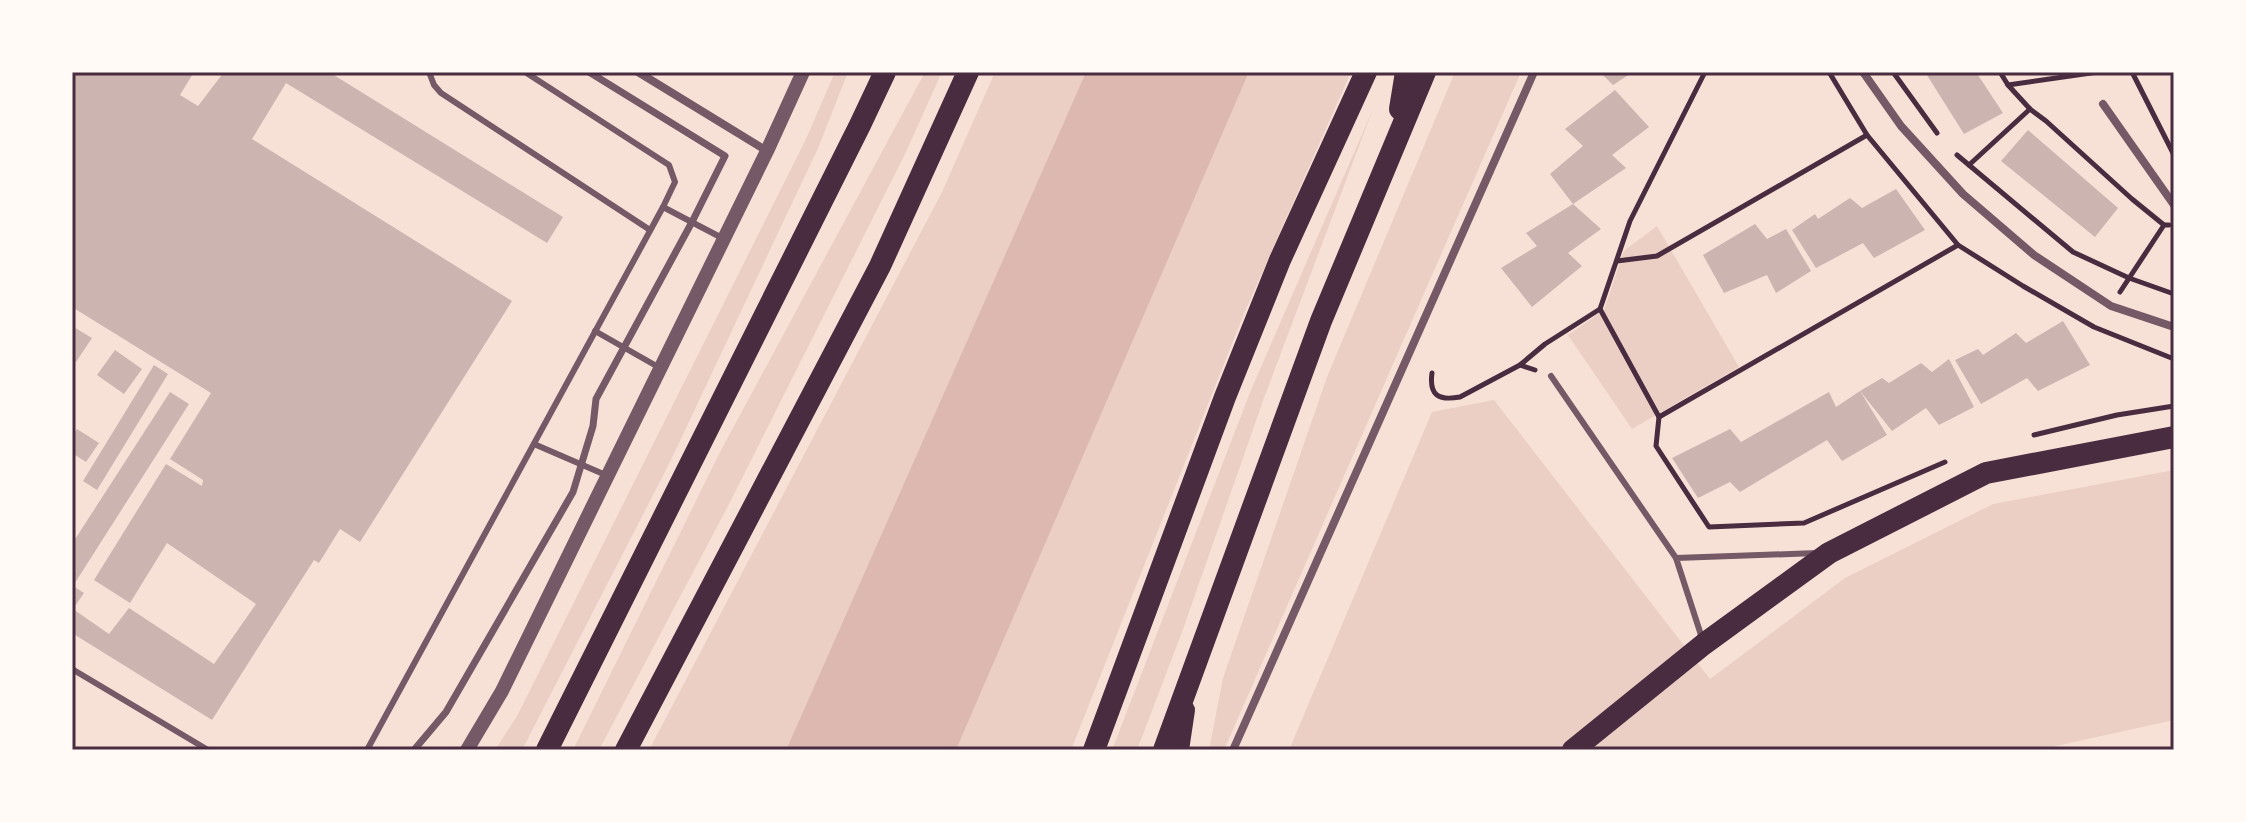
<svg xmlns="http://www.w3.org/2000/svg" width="2246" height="822" viewBox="0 0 2246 822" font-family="Roboto,sans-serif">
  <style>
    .green { fill: #ebcfc5 }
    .water { fill: #dcb8b0 }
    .building { fill: #ccb4b1 }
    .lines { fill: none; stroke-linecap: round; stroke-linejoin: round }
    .path { stroke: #4a2c40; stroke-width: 5 }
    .service { stroke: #755966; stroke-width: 6 }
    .pedestrian { stroke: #755966; stroke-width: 7 }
    .minor { stroke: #755966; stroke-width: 8 }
    .tertiary { stroke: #755966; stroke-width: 14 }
    .primary { stroke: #4a2c40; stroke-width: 20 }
    .trunk { stroke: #4a2c40; stroke-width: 22 }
    .neatline { fill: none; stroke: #4a2c40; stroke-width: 3 }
  </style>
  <rect width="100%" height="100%" fill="#f7e1d7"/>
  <g class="green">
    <path d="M835,72H848L819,146L670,462L522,750H495L517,716L806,139Z"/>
    <path d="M925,72H942L905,154L727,508L599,750H573L720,452Z"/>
    <path d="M995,72H1086L786,750H649L942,192Z"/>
    <path d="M1249,72H1351L1243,316L1071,750H956Z"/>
    <path d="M1455,72H1521L1224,750H1209L1223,678L1327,377Z"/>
    <path d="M1373,109L1264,398L1182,632L1137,750H1112L1251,390Z"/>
    <path d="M1657,226L1739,367L1632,429L1568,335L1604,310L1624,251Z"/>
    <path d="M1494,400L1710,679L1845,578L1993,504L2174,470V720L2038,750H1289L1432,412Z"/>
  </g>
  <path class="water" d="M1086,72H1249L956,750H786Z"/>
  <g class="building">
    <path d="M72,72H194L180,95L198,106L224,72H329L563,217L547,243L286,83L252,139L512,301L360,542L340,529L319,563L314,560L212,720L72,633V544L170,392L189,404L73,586L84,593L73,609L109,634L129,608L214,664L256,604L167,543L130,603L94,580L166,464L202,486L203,480L170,459L211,393L72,307Z"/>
    <path d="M1600,72H1633L1613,85Z"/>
    <path d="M1925,72H1976L2003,113L1964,134Z"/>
    <path d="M1615,90L1649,127L1612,155L1626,168L1573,204L1550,174L1583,146L1565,129Z"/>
    <path d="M2028,130L2118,208L2095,237L2001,161Z"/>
    <path d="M1896,189L1925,230L1874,258L1863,243L1816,268L1792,230L1815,214L1818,219L1850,198L1862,208Z"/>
    <path d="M1573,204L1601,229L1568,253L1582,266L1532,307L1501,268L1537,246L1526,233Z"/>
    <path d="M1755,224L1767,239L1786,229L1811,271L1776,293L1767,275L1724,293L1703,255Z"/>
    <path d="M2063,321L2090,365L2038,391L2027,378L1981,404L1955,360L1978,349L1983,355L2016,333L2026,343Z"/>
    <path d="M72,326L92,338L76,362L72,360Z"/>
    <path d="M115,350L142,369L124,394L97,375Z"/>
    <path d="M1949,359L1974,407L1939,425L1926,408L1892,431L1860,391L1882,378L1889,383L1921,363L1932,372Z"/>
    <path d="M154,365L168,374L97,490L83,481Z"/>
    <path d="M1860,391L1887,435L1842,461L1827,440L1740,492L1730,482L1698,498L1672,458L1730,429L1741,442L1829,392L1836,407Z"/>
    <path d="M77,429L99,443L86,462L72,453V436Z"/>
  </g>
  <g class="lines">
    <g class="path">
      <path d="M1705,72L1630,221L1600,309L1659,417L1656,446L1709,527L1804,523L1945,462"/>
      <path d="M1829,72L1867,135L1958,245"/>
      <path d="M1893,72L1937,133"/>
      <path d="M2000,72L2008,85L2098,72"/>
      <path d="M2132,72L2174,155"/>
      <path d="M2008,85L2030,109L2046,121L2132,199L2164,225H2169"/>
      <path d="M1957,155L2073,252L2129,278L2174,294"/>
      <path d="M1969,165L2030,109"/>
      <path d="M1617,261L1657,256L1867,135"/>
      <path d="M2120,292L2164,225"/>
      <path d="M1520,365L1545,344L1600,309"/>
      <path d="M1432,373C1429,395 1438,401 1460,397L1520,365L1535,370"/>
      <path d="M1659,417L1958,245L2023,286L2094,327L2174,359"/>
      <path d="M2034,435L2117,415L2174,406"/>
    </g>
    <g class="service">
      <path d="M429,72L434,85L441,93L650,230"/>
      <path d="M663,207L724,239"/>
      <path d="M595,331L660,368"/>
      <path d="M1551,376L1676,558"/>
      <path d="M534,444L608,476"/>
      <path d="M1702,638L1676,558L1817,553"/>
      <path d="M72,669L208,750"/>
      <path d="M367,750L663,207L675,182L669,165L525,72"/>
    </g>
    <path class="pedestrian" d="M414,750L446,712L573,492L593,426L596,399L692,222L725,156L589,72"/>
    <g class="minor">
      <path d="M638,72L767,151"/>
      <path d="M1863,72L1901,126L1963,194L2034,255L2111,306L2174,327"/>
      <path d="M2103,104L2174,205"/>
      <path d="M1233,750L1534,72"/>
    </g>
    <path class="tertiary" d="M467,750L502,691L767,151L803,72"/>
    <path class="primary" d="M1179,750L1185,710"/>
    <g class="trunk">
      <path d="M1400,109L1406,72"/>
      <path d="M547,750L860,125L885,72"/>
      <path d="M626,750L880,266L968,72"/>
      <path d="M1094,750L1225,397L1280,260L1366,72"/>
      <path d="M1164,750L1321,321L1425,72"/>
      <path d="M1573,750L1704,644L1829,553L1986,473L2174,437"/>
    </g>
  </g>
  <rect width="2246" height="822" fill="none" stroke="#fffaf5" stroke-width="148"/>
  <rect x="74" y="74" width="2098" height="674" class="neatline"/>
</svg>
